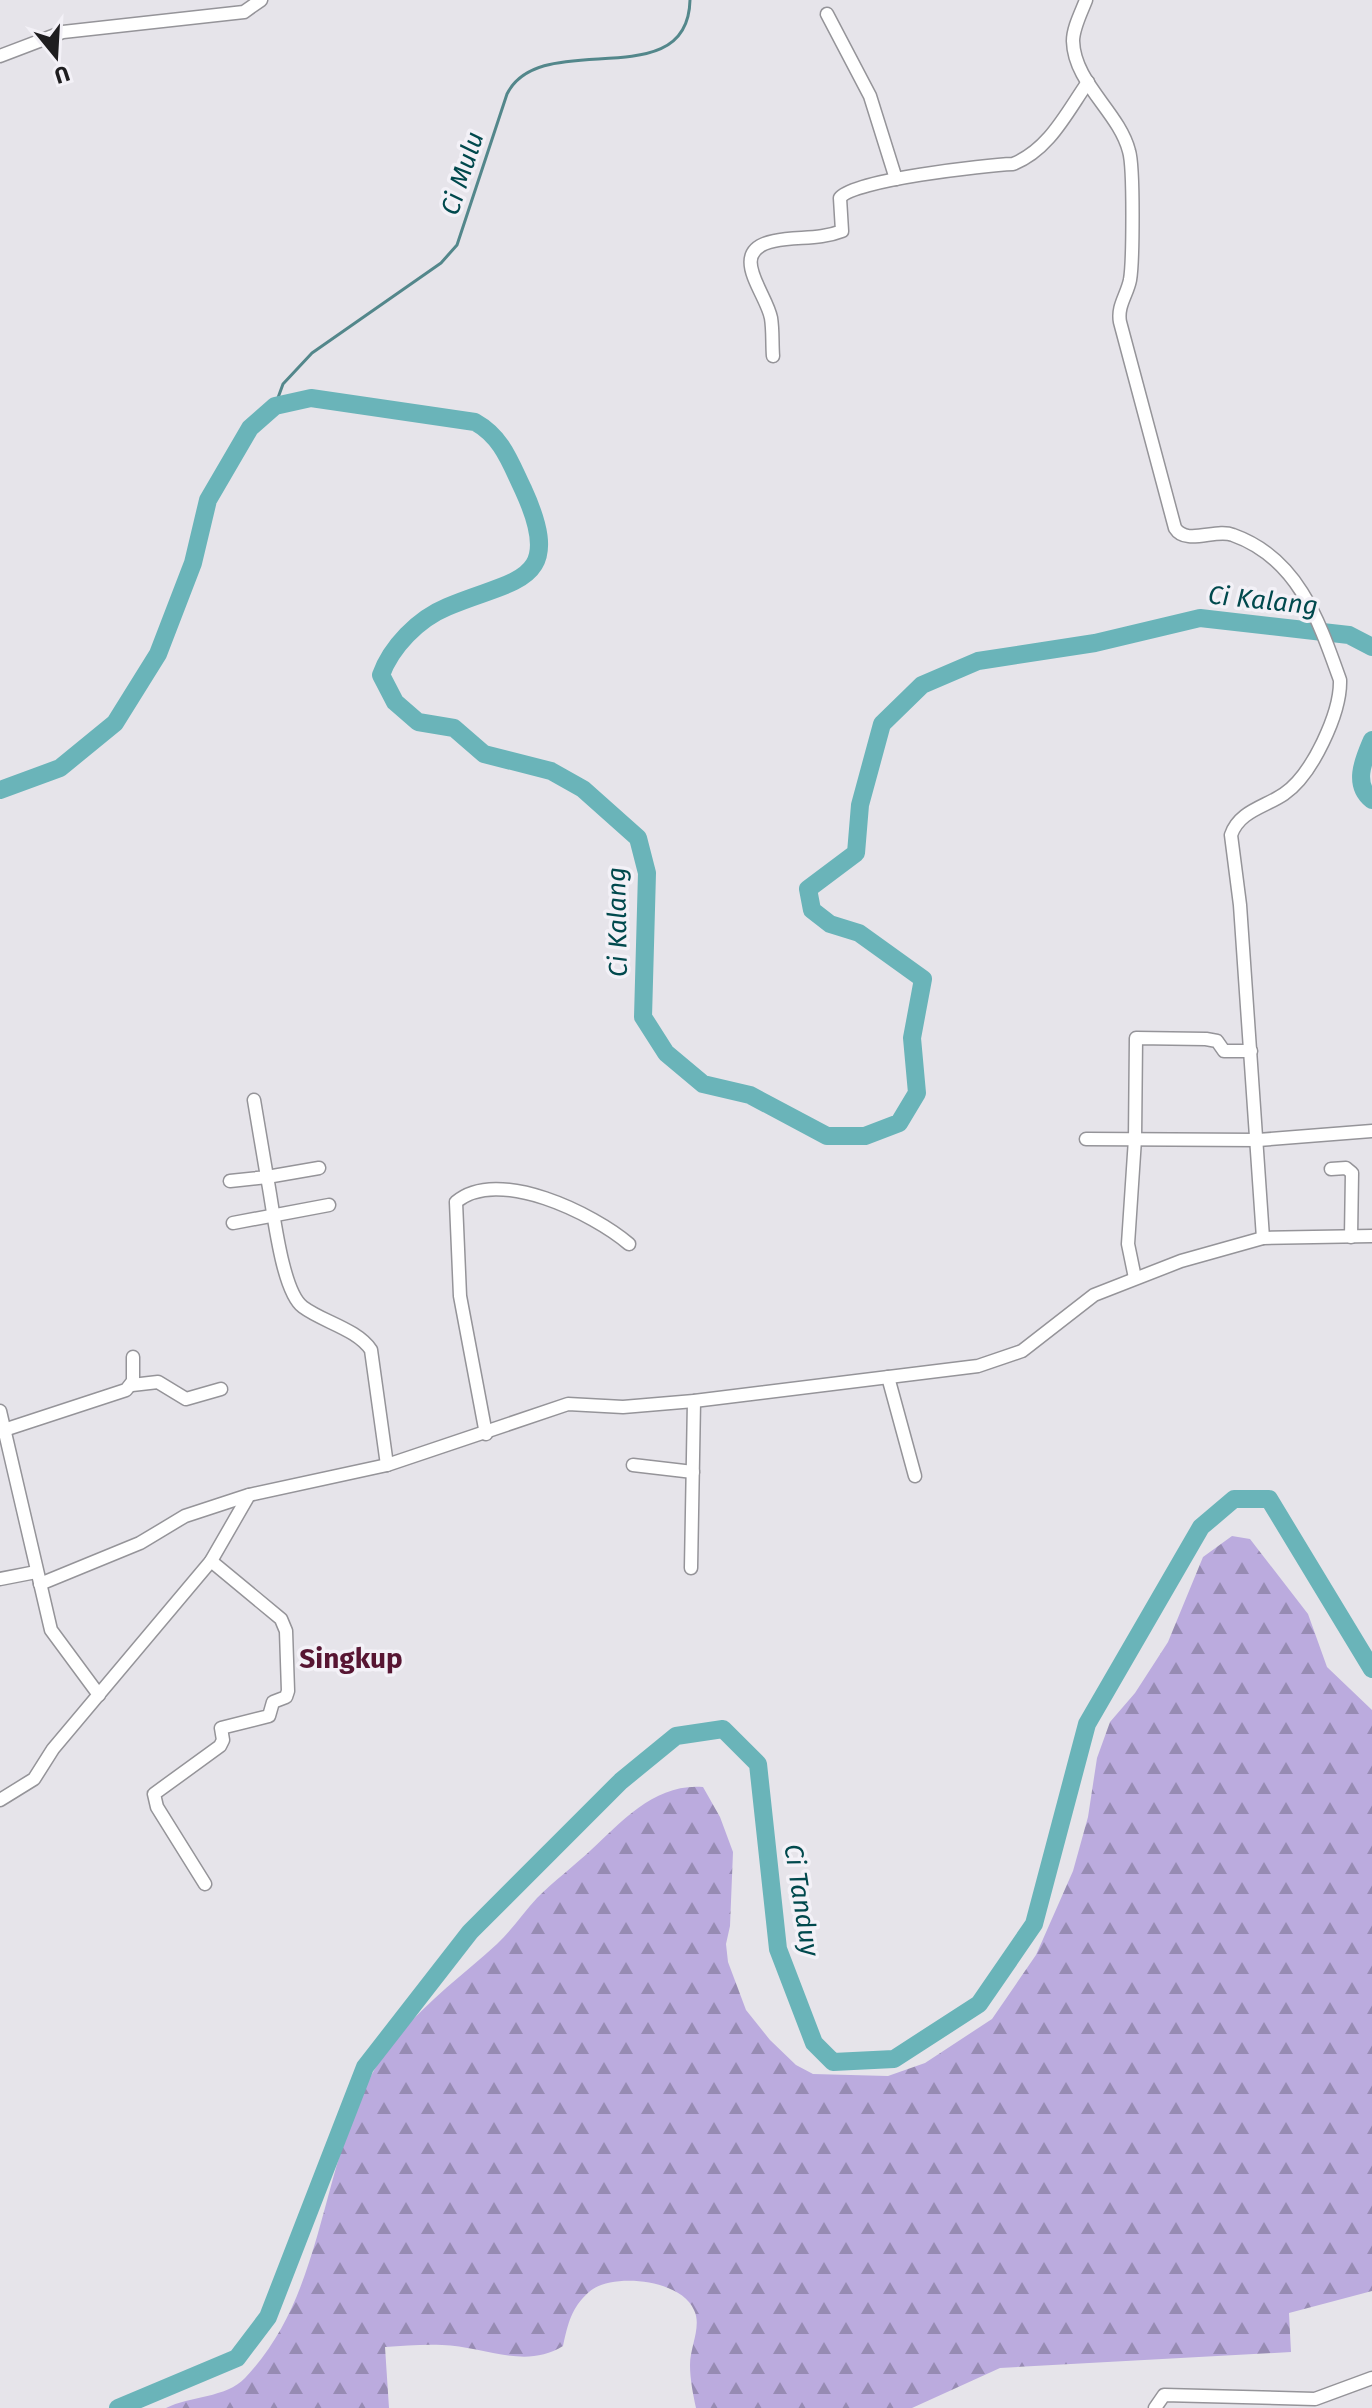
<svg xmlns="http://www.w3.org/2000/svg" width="1372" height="2408" viewBox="0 0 1372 2408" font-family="'Fira Sans',sans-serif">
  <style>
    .forest { fill: url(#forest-firs) }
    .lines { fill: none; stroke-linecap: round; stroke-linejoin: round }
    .stream { stroke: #53878b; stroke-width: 3 }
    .river { stroke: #6ab4b9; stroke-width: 18 }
    .minor-casing { stroke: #959499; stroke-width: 15 }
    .minor { stroke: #fff; stroke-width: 12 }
    .labels { text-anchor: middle; stroke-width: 7; stroke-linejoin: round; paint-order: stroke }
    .water-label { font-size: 26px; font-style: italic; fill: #00494d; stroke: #f3f1f7 }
    .quarter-label { font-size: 28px; font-weight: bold; fill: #571532; stroke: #f3f1f7 }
  </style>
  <defs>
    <pattern id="forest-firs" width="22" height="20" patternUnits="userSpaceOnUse" patternTransform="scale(2)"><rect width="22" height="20" fill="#bbabde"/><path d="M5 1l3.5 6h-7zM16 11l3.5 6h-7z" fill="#978bb3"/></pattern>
  </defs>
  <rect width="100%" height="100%" fill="#e6e4ea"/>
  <path class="forest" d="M1232,1536L1250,1539L1308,1614L1327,1667L1372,1710V2291L1289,2313L1291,2352L1000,2368L912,2408H696C693,2394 690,2379 690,2365C690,2347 702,2326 694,2310C681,2279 611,2272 589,2292C571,2308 568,2324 563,2346C525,2370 483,2346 442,2345C423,2344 404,2346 385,2347L389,2408H166C190,2396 226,2398 245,2378C325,2294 319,2172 372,2074C401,2020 453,1984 497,1944C512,1930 523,1913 537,1898C554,1881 574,1866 591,1850C623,1820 656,1783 703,1787L720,1817L733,1852L730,1926L726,1944L728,1962L746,2010L770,2040L796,2065L813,2074L888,2076L925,2063L992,2019L1036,1955L1073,1871L1088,1817L1097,1758L1110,1722L1135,1693L1168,1642L1203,1557Z"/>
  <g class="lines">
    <path class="stream" d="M275,406L283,384L312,353L441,263L457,245L507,94C541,26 688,98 690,0"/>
    <g class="river">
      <path d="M1372,740C1364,759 1352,784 1372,800"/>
      <path d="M0,790L60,768L115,723L158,654L193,563L208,500L250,428L275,406L311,398L475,422C502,437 510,462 523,489C567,585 514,578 447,607C418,619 391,647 381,675L395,702L418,722L454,728L484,754L551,771L583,789L638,838L647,873L643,1017L666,1053L703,1084L750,1095L827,1136H865L899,1123L917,1093L912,1038L923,979L859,933L830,924L812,910L808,889L856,853L860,805L882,724L922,685L978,661L1095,643L1200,618L1349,635L1372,647"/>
      <path d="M118,2408L237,2358L268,2317L365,2067L470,1932L621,1781L676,1736L723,1729L758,1764L778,1949L814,2043L833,2062L894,2059L979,2004L1034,1924L1087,1724L1201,1527L1234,1499H1269L1372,1669"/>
    </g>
    <defs>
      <g id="minor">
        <path d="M1086,0C1081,13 1073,28 1073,41C1074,83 1119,112 1129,151C1134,167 1133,263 1130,280C1127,295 1117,306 1120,322L1175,528C1186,546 1216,528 1233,535C1298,558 1319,621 1340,680C1341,713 1312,775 1284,794C1265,807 1239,811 1231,835L1240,905L1263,1238"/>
        <path d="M827,14L870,96L896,179"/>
        <path d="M0,56L63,32L244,12L261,0"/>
        <path d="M773,356C772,343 773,330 771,318C766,292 726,251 774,241C797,236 819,240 842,231L840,198C852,180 986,165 1013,164C1049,150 1067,112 1088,82"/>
        <path d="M1086,1139L1258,1140L1372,1131"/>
        <path d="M319,1168L267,1177C273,1205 281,1291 303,1307C323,1322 357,1329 371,1350L387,1465"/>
        <path d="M1331,1169L1346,1168L1352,1173L1351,1237"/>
        <path d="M230,1181L267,1177L254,1100"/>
        <path d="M233,1223L329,1205"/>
        <path d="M1135,1278L1128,1244L1135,1139L1136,1038L1206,1039L1217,1041L1224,1051H1251"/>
        <path d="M888,1377L915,1476"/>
        <path d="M132,1385L158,1382L186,1399L221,1389"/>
        <path d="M0,1411L51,1630L99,1695"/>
        <path d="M7,1429L126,1390L133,1381V1357"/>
        <path d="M486,1434L460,1296L456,1202C498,1166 594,1214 629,1244"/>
        <path d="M633,1465L693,1472"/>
        <path d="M691,1568L694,1401"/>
        <path d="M0,1579L36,1572"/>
        <path d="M40,1584L140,1543L185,1516L249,1495"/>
        <path d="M0,1800L34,1779L53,1749L211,1561L249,1495L387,1465L568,1404L623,1407L694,1401L978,1366L1022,1351L1094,1295L1181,1261L1263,1238L1372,1236"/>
        <path d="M205,1884L157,1807L154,1794L220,1746L223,1740L221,1728L269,1716L273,1702L286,1697L288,1691L286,1631L281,1619L211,1561"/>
        <path d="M1155,2408L1164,2395L1315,2399L1372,2378"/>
      </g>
    </defs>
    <use href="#minor" class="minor-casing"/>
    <use href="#minor" class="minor"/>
  </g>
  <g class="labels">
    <g class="water-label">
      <text transform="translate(462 173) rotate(-72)" y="9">Ci Mulu</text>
      <text transform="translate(1263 600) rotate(6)" y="9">Ci Kalang</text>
      <text transform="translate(617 922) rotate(-91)" y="9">Ci Kalang</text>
      <text transform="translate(802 1900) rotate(81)" y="9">Ci Tanduy</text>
    </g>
    <g class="quarter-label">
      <text x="351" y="1668">Singkup</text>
    </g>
  </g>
  <g transform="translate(56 56) rotate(162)" stroke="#f3f1f7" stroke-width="6" paint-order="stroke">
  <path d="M0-6L14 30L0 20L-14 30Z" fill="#1e1d1f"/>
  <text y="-12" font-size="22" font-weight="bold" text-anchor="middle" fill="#1e1d1f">U</text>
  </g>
</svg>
